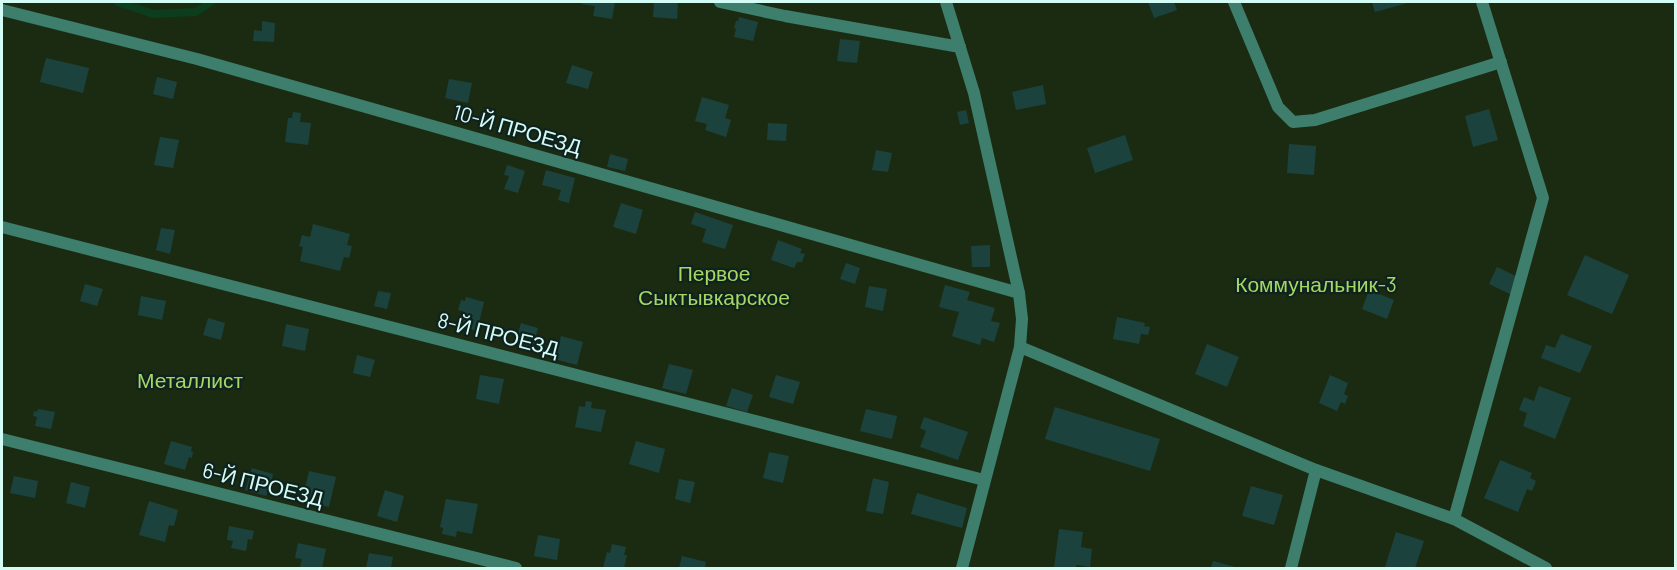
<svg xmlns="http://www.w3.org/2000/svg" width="1677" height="570" viewBox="0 0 1677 570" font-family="Barlow,sans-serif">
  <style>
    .green { fill: #1b2b12 }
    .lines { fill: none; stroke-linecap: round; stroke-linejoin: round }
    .stream { stroke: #0c3d1c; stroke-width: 8 }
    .building { fill: #1c423e }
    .lane { stroke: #3d7e6c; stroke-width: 12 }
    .street { stroke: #3d7e6c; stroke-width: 12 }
    .labels { text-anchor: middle; stroke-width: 4.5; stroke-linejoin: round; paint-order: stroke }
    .street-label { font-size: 21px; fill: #d2fcf4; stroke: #0f221f }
    .park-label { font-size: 21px; fill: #a4d862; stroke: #0f221f }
  </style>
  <rect width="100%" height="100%" fill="#0f221f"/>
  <rect class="green" x="2" y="2" width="1673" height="566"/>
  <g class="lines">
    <path class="stream" d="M118,2L153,14L196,12L211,2"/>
  </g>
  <g class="building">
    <path d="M582,2H615L612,19L593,16L595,6L582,4Z"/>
    <path d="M654,2H678L677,19L653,17Z"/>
    <path d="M1148,2H1174L1177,10L1154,18Z"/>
    <path d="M1372,2H1411L1375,12Z"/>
    <path d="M739,17L758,22L753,41L734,37L736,29L734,28L736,21H738Z"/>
    <path d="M262,21L275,23L274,42L253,41L254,30L262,31Z"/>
    <path d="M840,39L860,41L857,63L837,61Z"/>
    <path d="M46,58L89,68L83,93L40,82Z"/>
    <path d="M572,65L593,72L588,89L566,83Z"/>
    <path d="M157,77L177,82L173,99L153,94Z"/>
    <path d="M449,79L472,83L468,103L445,98Z"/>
    <path d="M1043,85L1046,104L1016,110L1012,92Z"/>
    <path d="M702,97L729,105L725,118L731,120L726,137L705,130L707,124L695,121Z"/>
    <path d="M1489,109L1498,140L1473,147L1465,116Z"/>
    <path d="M966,110L969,123L960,125L957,112Z"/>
    <path d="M293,112L301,113L300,122L311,123L308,145L285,142L288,118H292Z"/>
    <path d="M768,123L787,124L786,141L767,140Z"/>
    <path d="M1125,135L1133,160L1095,173L1087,148Z"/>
    <path d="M160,137L179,140L173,168L154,165Z"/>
    <path d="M1289,144L1316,146L1314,175L1287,173Z"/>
    <path d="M876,150L892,153L888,172L872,170Z"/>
    <path d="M610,154L628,159L625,171L607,167Z"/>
    <path d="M507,165L525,171L518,193L504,189L509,176L504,175Z"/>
    <path d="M546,170L575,178L569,203L558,200L561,190L542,185Z"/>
    <path d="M621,203L643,210L636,234L613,227Z"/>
    <path d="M695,212L733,225L725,249L702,242L706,229L691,224Z"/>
    <path d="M313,224L350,234L347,245L352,246L349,258L344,257L340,271L300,261L303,247L299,246L302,235L310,237Z"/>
    <path d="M161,228L175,230L170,254L156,250Z"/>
    <path d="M778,240L802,249L800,253L805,254L802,262H797L794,268L771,260Z"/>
    <path d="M990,245V267H972L971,246Z"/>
    <path d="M1585,255L1629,275L1612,314L1567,295Z"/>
    <path d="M846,263L860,268L855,284L840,279Z"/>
    <path d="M1497,267L1520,278L1512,295L1489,284Z"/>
    <path d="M85,284L103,289L97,306L80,301Z"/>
    <path d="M945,285L970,292L967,300L995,308L991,321L1000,323L994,342L982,338L980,345L952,336L959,312L939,307Z"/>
    <path d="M869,286L887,289L883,311L865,307Z"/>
    <path d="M1369,290L1394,300L1387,319L1362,309Z"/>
    <path d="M378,291L391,293L387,309L374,306Z"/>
    <path d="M141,296L166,301L162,320L138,315Z"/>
    <path d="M466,297L484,302L477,331L459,326L463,311L458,310L461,300L465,301Z"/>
    <path d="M1117,317L1145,323L1144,326L1150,327L1148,335L1141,334L1139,344L1113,339Z"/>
    <path d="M208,318L225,323L221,340L203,335Z"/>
    <path d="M521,323L538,328L532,349L515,344Z"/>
    <path d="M286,324L309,329L305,351L282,346Z"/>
    <path d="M1561,334L1592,346L1580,373L1541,358L1546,345L1555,348Z"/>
    <path d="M561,336L583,342L577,365L554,359Z"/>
    <path d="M1207,344L1239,357L1227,387L1195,374Z"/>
    <path d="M357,355L375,360L370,377L353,373Z"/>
    <path d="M669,364L693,370L686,394L662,388Z"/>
    <path d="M480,375L504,379L499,404L476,399Z"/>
    <path d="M776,375L800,382L793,404L769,397Z"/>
    <path d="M1330,375L1348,383L1344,394L1348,396L1345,404L1341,402L1337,411L1319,403Z"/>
    <path d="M1539,386L1571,398L1555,439L1523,426L1527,413L1519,410L1524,397L1534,401Z"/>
    <path d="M732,388L753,395L747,412L726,406Z"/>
    <path d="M586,401L592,402L591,408L606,410L601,432L575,427L579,406L585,407Z"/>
    <path d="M1055,407L1160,439L1150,471L1045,439Z"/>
    <path d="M38,409L55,412L51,429L35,426L37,417L33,416L34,411L37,412Z"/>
    <path d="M866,409L897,416L892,439L860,431Z"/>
    <path d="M924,417L968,432L958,460L920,447L926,431L920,428Z"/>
    <path d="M171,441L192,447L191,451L193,452L192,458L189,457L185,470L164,464Z"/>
    <path d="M636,441L665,449L659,473L629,464Z"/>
    <path d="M769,452L789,456L783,483L763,478Z"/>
    <path d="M1500,460L1532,473L1530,478L1536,481L1532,491L1527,489L1518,512L1484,498Z"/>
    <path d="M252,468L273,474L272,479L275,481L272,491L268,490L266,496L245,490Z"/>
    <path d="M309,471L336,477L329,507L302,500Z"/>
    <path d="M14,476L38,481L35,498L10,493Z"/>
    <path d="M873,478L889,482L883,514L866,511Z"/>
    <path d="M679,479L695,482L690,503L675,499Z"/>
    <path d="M71,482L90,487L85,508L66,503Z"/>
    <path d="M1251,486L1283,495L1274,525L1242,516Z"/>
    <path d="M385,490L404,496L397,522L377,516Z"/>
    <path d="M917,493L967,508L962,528L911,514Z"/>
    <path d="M446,499L478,504L472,534L457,531L456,537L442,534L443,528L440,527Z"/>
    <path d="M149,501L178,510L174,526L169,525L165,542L139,535Z"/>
    <path d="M229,526L254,531L252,540L248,539L246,551L231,548L233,541L227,540Z"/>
    <path d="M1059,529L1083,532L1081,547L1092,549L1090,567L1076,565V568H1054Z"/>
    <path d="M1396,532L1424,541L1415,568H1390L1385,567Z"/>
    <path d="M538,535L560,539L557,560L534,556Z"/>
    <path d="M298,543L326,549L322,568L300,567L302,559L295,558Z"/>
    <path d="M612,544L626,547L624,555H627L624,568H603L607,552L610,553Z"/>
    <path d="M369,553L393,557L391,568H366Z"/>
    <path d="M682,556L706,562L705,568H679Z"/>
    <path d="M1213,561L1239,568H1211Z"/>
  </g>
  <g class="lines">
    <g class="lane">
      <path d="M720,2L785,16L960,47"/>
      <path d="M1234,2L1278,107L1293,122L1315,120L1501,62"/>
      <path d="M2,10L197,59L1019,293"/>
      <path d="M2,227L984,480"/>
      <path d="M2,439L516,568"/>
    </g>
    <g class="street">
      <path d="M946,2L974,93L1019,293L1022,319L1020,347L962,568"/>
      <path d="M1020,347L1316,470L1454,519L1546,568"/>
      <path d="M1454,519L1543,198L1482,2"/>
      <path d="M1291,568L1316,470"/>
    </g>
  </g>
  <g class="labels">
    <g class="street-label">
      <text transform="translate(517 130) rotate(16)" y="7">10-Й ПРОЕЗД</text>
      <text transform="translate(498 335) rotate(14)" y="7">8-Й ПРОЕЗД</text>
      <text transform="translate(263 485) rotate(14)" y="7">6-Й ПРОЕЗД</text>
    </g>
    <g class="park-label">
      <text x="714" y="281">Первое<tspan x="714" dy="24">Сыктывкарское</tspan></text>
      <text x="1316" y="292">Коммунальник-3</text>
      <text x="190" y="388">Металлист</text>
    </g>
  </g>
  <rect width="1677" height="570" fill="none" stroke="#d2fcf4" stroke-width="6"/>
</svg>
